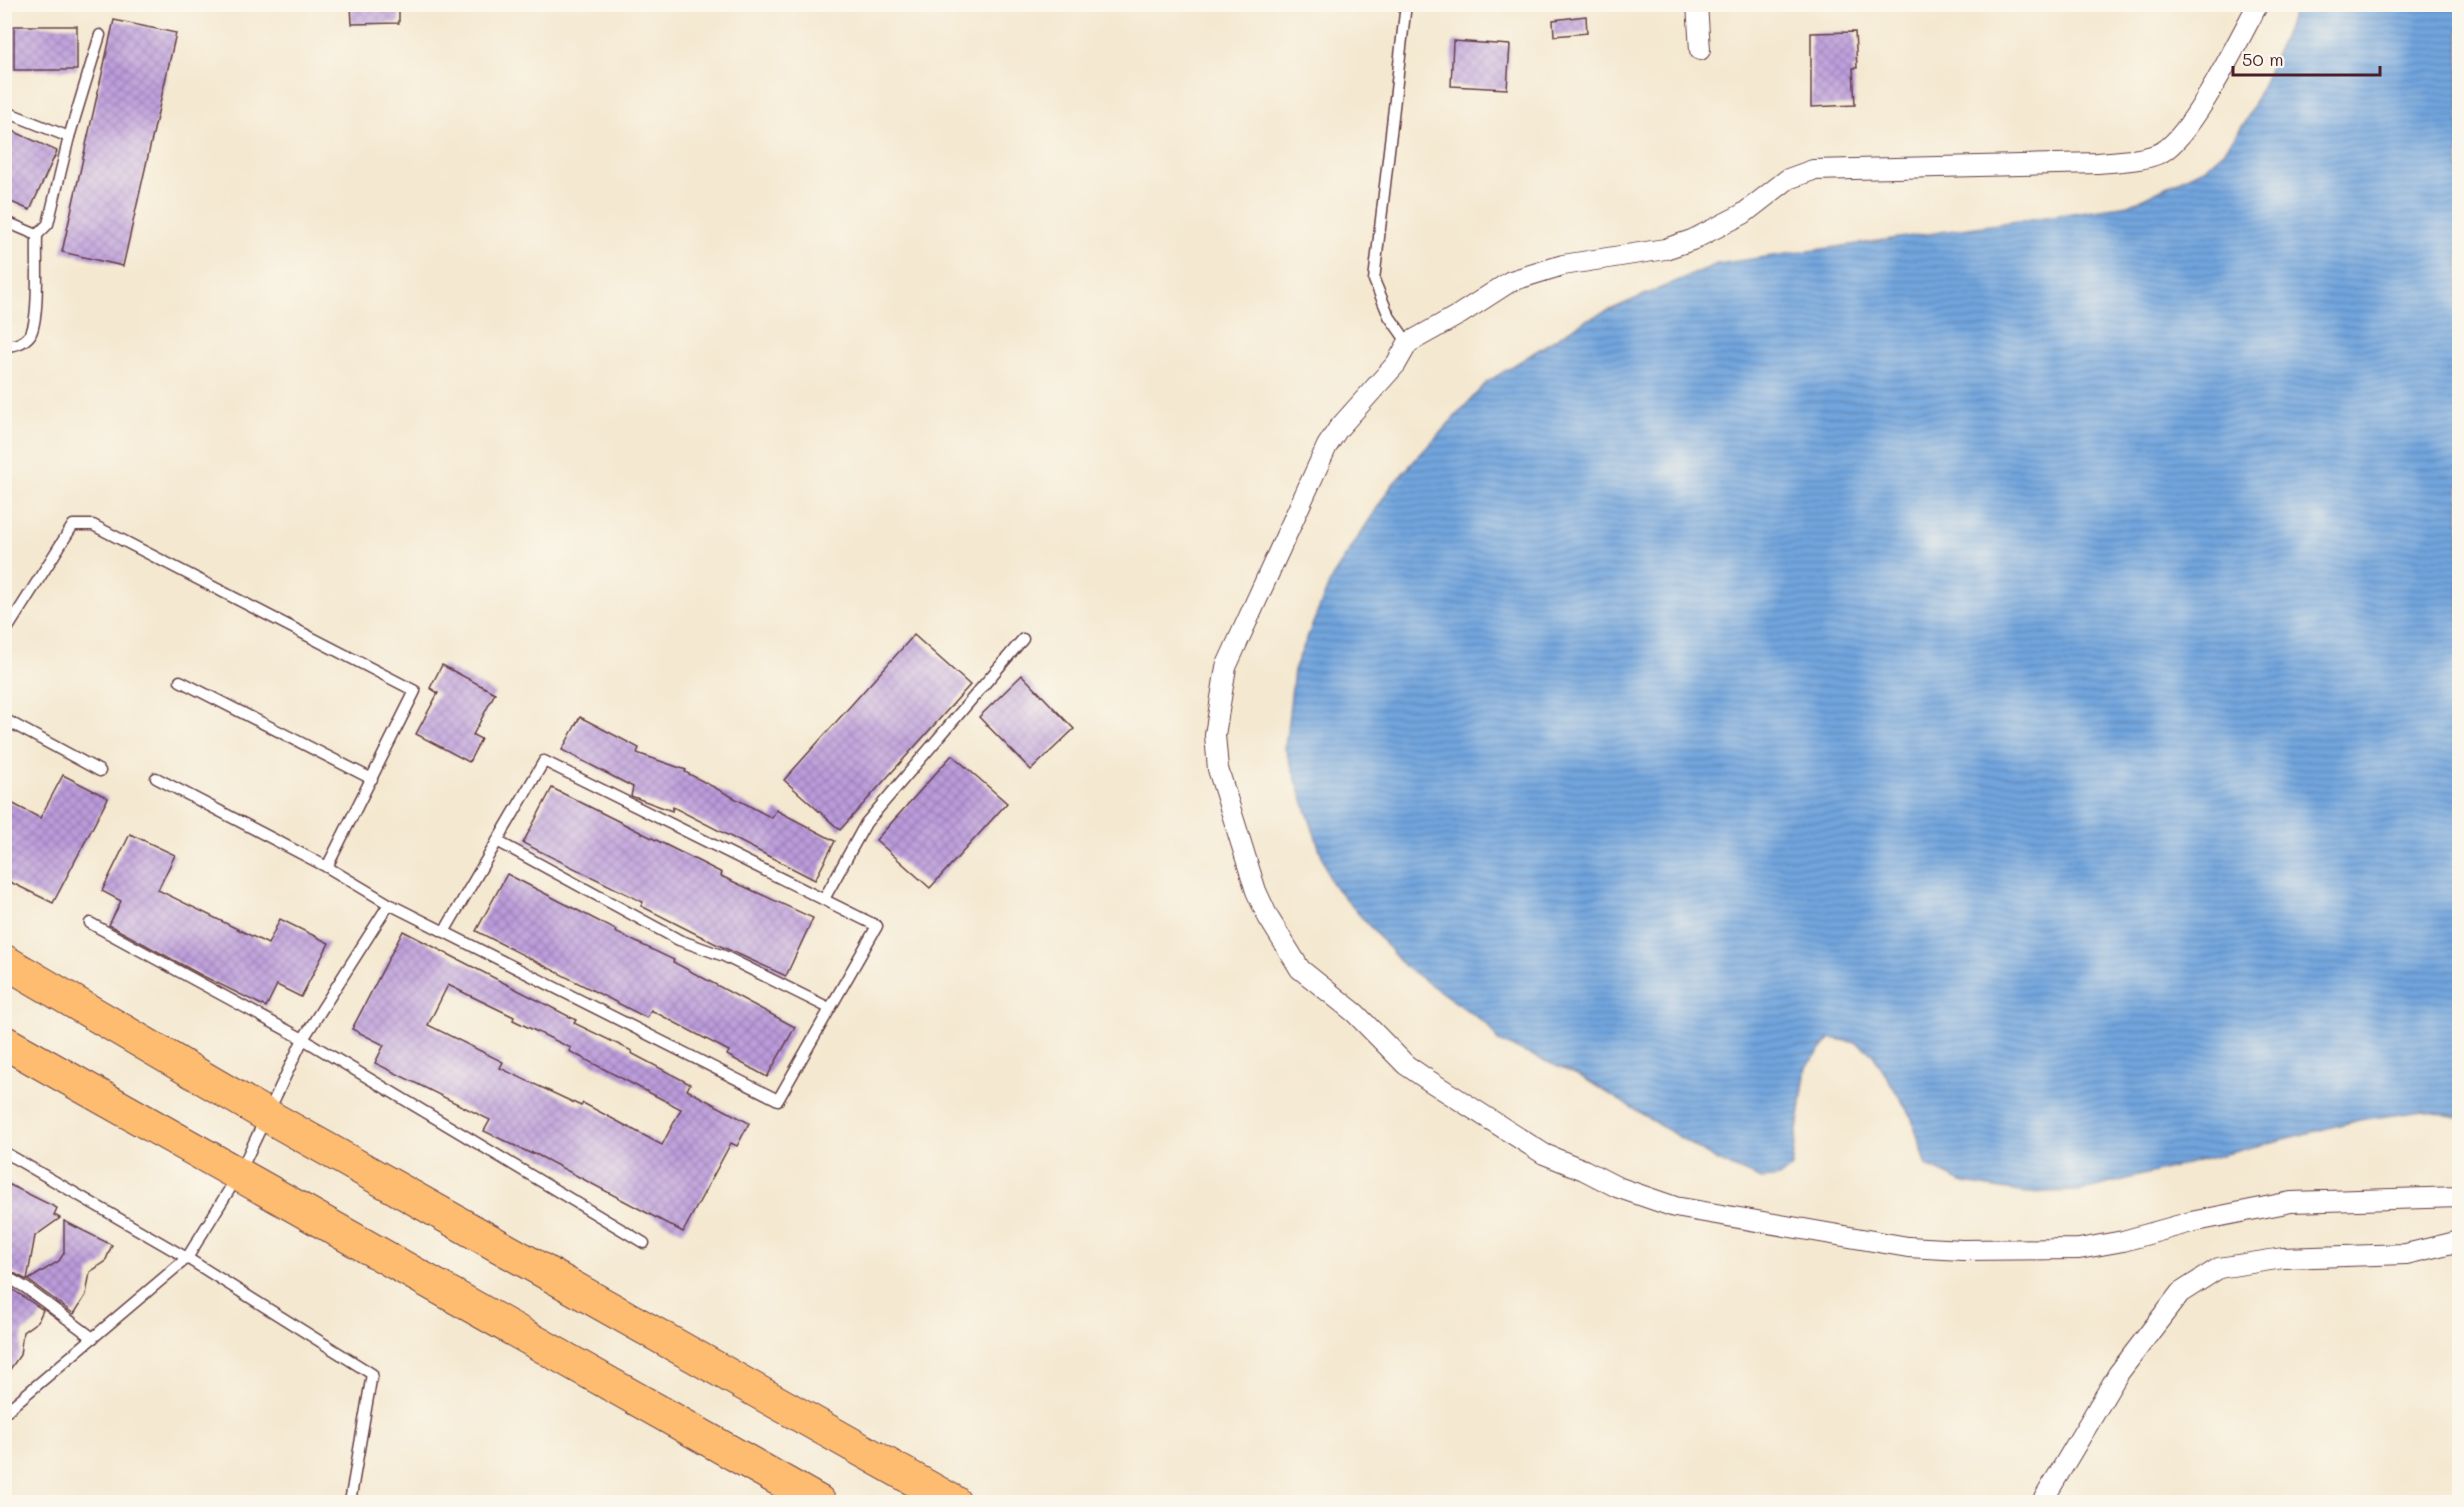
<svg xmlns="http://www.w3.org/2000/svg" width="2464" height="1507" viewBox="0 0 2464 1507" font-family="Mali,sans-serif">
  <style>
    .water { fill: url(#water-rules); stroke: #5e6284; stroke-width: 1.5 }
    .building { fill: url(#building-cross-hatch); fill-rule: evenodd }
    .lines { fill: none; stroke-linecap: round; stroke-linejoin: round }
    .lane-casing { stroke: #643d44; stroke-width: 13 }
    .street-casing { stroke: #643d44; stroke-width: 22 }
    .highway-casing { stroke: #643d44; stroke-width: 35 }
    .lane { stroke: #fff; stroke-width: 10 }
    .street { stroke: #fff; stroke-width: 20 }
    .highway { stroke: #fdbc70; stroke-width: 33 }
  </style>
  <defs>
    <pattern id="water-rules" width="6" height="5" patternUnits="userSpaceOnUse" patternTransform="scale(1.5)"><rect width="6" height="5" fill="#71a5de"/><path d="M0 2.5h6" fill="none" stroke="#5f86b4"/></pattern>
    <pattern id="building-cross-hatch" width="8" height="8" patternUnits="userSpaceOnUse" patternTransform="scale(1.5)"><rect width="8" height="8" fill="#bb9bdb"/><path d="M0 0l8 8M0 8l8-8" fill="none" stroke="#9a7eb2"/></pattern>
  </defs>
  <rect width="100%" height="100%" fill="#fbf7ec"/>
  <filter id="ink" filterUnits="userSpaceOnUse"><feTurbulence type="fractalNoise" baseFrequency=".0167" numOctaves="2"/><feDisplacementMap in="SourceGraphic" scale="12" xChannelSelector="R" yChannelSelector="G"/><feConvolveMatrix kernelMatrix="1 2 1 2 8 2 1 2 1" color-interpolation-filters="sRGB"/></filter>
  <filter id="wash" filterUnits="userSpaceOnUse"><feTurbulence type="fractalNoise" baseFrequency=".008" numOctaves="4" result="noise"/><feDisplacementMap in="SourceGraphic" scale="24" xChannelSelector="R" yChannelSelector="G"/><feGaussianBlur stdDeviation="1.35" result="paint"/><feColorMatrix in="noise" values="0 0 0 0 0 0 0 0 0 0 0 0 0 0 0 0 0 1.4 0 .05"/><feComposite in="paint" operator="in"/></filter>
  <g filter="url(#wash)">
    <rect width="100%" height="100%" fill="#f4e8d0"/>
    <path class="water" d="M2297,5H2459V1117L2422,1111L2359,1120L2080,1191L2026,1193L1964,1183L1927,1166L1911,1116L1872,1053L1857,1043L1831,1038L1806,1067L1792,1167L1780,1177L1762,1179L1718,1161L1582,1077L1498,1041L1488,1025L1404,966L1331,882L1285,748L1294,670L1331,579L1392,485L1487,382L1586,320L1717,264L2129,205L2203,169L2225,150L2246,121Z"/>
    <g id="blocks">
      <g class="building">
        <path d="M351,4H399V23L352,24Z"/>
        <path d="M1586,16L1587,33L1554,36L1553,20Z"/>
        <path d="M114,20L176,33L123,266L62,252Z"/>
        <rect x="14" y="26" width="63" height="44"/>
        <path d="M1855,32L1857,68H1853L1855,105L1811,107V33Z"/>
        <path d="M1453,41L1510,45L1507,89L1451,86Z"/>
        <path d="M4,127L57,151L30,210L4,199Z"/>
        <path d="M914,635L970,685L840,830L784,780Z"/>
        <path d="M442,665L495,693L473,735L481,739L469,762L416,734L438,693L430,688Z"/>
        <path d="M1022,675L1074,729L1031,770L979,717Z"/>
        <path d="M580,717L639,748L637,753L686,770L685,772L772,818L776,810L835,841L815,880L673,807L672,811L631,796L633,787L562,750Z"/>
        <path d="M952,755L1007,803L930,888L876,840Z"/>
        <path d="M63,775L108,798L53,903L4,879V799L40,818Z"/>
        <path d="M552,788L722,873L721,876L813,918L786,976L714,943L641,906L643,902L523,843Z"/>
        <path d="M130,834L175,855L158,890L268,944L280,919L329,943L301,997L277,985L266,1007L201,975L109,925L121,901L102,891Z"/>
        <path d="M507,874L616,930L615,932L674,960L673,962L795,1027L767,1077L727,1055L729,1051L651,1010L647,1018L476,931Z"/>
        <path d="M403,931L576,1020L574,1023L632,1051L631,1053L690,1084L687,1090L749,1123L737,1146L731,1143L683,1232L532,1152V1154L484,1131L490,1120L375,1063L384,1045L352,1029ZM448,985L514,1017L513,1020L571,1048L569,1051L681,1109L662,1145L583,1103L581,1106L500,1068L503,1062L428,1025Z"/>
        <path d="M4,1182L57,1208L54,1215L60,1218L35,1236L27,1280L4,1268Z"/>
        <path d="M64,1221L112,1245L105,1262L90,1272L86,1295L74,1314L28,1280L59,1261L64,1253Z"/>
        <path d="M6,1285L43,1310L38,1321L23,1332L20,1355L4,1378Z"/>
      </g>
    </g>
  </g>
  <g filter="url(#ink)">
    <use href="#blocks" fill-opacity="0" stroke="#643d44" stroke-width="1.5"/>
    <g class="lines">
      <defs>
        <g id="lane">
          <path d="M1406,4L1374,280L1389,316L1408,343"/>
          <path d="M4,111L69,137"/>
          <path d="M4,221L37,235"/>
          <path d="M4,345C13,347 24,343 30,335C40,319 36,257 37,235L48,224L69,137L100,35"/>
          <path d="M4,634L73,525H93L415,691L327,867"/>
          <path d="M180,681L372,779"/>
          <path d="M4,719L100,771"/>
          <path d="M497,841L679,940L724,956L829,1008"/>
          <path d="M824,899L866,823L1023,639"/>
          <path d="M389,904L778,1100L877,926L544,761L444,932"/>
          <path d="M90,923L303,1039L389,904L327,867L156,778"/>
          <path d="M4,1152L187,1258L372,1374L350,1502"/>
          <path d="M4,1275L26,1288L93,1338"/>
          <path d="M4,1413L187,1258L239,1174L303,1039L644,1243"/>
        </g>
        <g id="street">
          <path d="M1697,4L1700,50"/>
          <path d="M2258,4C2240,37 2192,136 2162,152C2144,161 2119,161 2098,163L1813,170L1788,179L1743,214L1692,240L1665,249L1563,265L1511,281L1460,314L1408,343L1396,364L1338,429L1327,446L1226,667L1215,735L1218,769L1256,891L1268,917L1300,969L1355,1013L1406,1065L1428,1080L1544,1154L1584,1170L1617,1187L1675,1207L1908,1247L1962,1250L2079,1249L2123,1241L2191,1222L2291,1202L2460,1197"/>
          <path d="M2042,1502L2118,1374L2180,1293L2219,1268L2283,1258L2406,1254L2460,1241"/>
        </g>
        <g id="highway">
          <path d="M4,961L268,1116L954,1502"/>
          <path d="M4,1042L819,1502"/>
        </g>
      </defs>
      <use href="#lane" class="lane-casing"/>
      <use href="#street" class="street-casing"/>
      <use href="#highway" class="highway-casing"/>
      <use href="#lane" class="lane"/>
      <use href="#street" class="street"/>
      <use href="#highway" class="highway"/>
    </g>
  </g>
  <rect width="2464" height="1507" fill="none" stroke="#fbf7ec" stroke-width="24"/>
  <path d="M2233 66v9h147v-9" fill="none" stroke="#4a1f2b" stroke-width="3"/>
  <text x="2242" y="66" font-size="18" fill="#4a1f2b" stroke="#fbf7ec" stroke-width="4.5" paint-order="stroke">50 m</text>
</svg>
